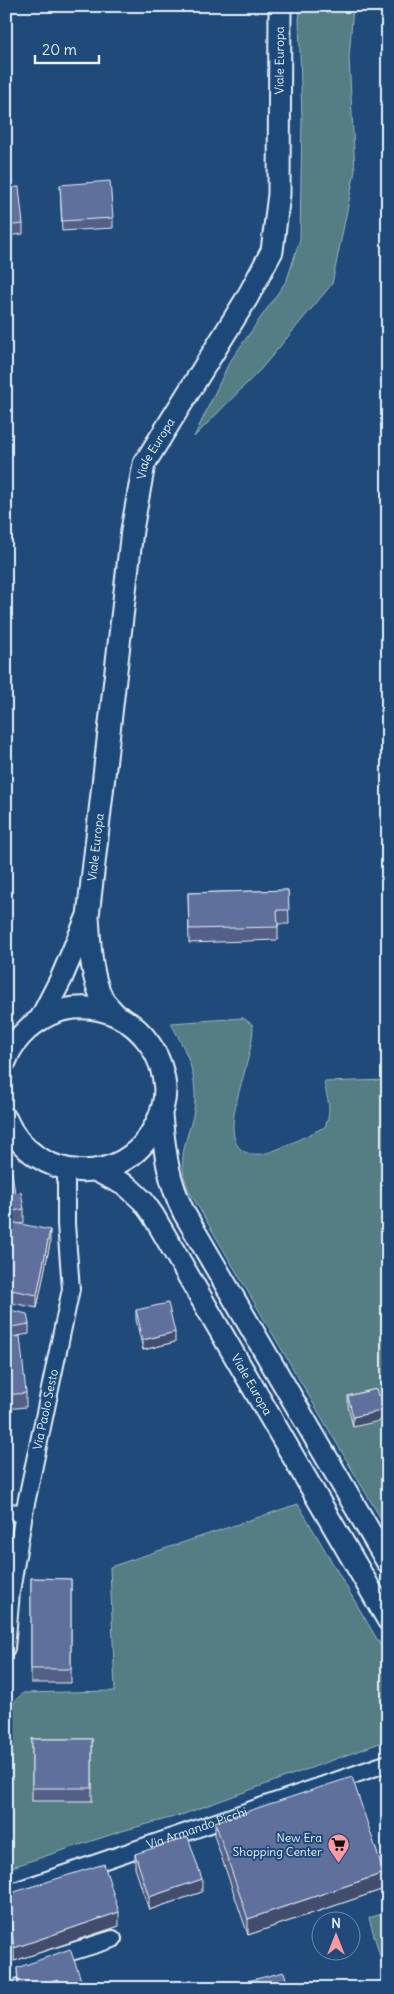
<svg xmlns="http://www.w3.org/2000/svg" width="394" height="1994" viewBox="0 0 394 1994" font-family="Delius,sans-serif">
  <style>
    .green { fill: #557d84; stroke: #9eb7be }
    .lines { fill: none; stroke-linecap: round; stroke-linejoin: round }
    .minor-casing { stroke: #e8f1f8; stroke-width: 20 }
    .tertiary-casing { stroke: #e8f1f8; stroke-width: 25 }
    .minor { stroke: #1f4a7a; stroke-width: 16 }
    .tertiary { stroke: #1f4a7a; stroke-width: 21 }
    .wall { fill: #535f86; stroke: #e8f1f8 }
    .shaded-wall { fill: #434e6d; stroke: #e8f1f8 }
    .building { fill: #606f9c; stroke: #e8f1f8 }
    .labels { text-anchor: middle; stroke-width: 4; stroke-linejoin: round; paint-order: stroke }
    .street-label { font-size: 12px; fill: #e8f1f8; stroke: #1f4a7a }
    .poi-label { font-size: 12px; fill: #e8f1f8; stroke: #1f4a7a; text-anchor: end }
  </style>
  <rect width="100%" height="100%" fill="#1f4a7a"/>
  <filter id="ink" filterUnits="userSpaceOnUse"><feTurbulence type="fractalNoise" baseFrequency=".02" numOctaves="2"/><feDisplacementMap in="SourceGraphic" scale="10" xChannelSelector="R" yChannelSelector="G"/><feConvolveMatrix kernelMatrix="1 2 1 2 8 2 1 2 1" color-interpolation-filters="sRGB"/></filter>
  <g filter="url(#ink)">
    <g class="green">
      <path d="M301,6H353L349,58L355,171L332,284L261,369L194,437L229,363L287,280L300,239L302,119L299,19Z"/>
      <path d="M243,1018L253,1025C253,1042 248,1058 244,1074C238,1097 215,1159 262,1154C277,1152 309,1134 325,1127C333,1107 327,1101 324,1082L388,1080V1531L189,1191C171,1149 197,1131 195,1092C194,1065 183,1046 171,1023Z"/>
      <path d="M298,1504L388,1658V1740L181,1815L122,1831L6,1869V1788L13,1703L23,1693L115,1691L110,1567Z"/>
      <path d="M388,1912V1984L369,1918Z"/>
    </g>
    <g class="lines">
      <defs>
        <g id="minor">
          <path d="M6,1512L24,1513"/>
          <path id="s1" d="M6,1648L11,1592L24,1513L71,1289L66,1224V1170"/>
          <path id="s2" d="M6,1894L388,1763"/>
          <path d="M6,1972L113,1939"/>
        </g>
        <g id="tertiary">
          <path id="s3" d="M116,1015C112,1010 106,1005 103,1000C90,975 90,943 88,916L132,530L144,464L247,298L272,251L279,194L280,6"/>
          <path d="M40,1020L61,979L87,918"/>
          <path d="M6,1060C10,1047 20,1036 30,1027C85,982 161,1021 165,1089C165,1101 161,1115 155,1126C124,1190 33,1183 6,1119"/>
          <path d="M161,1115C165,1152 167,1178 184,1213L388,1563"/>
          <path id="s4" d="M95,1170L127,1186L143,1201L153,1215L388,1620"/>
        </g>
      </defs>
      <use href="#minor" class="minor-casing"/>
      <use href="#tertiary" class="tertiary-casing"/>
      <use href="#minor" class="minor"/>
      <use href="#tertiary" class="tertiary"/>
    </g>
    <g class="wall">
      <path d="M60,185L113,218V228L62,231Z"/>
      <path d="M6,188L23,224V234L6,236Z"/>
      <path d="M288,890L289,924H278V940L189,943L188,893Z"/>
      <path d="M6,1173L15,1193L24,1209V1223L18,1224L50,1243L37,1308L6,1302Z"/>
      <path d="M6,1309L29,1324V1334L12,1337L26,1393V1407L6,1409Z"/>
      <path d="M136,1310L175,1342L143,1350L136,1320Z"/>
      <path d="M376,1389L353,1427L348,1406V1396Z"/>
      <path d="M31,1578L71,1579V1683H31Z"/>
      <rect x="32" y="1739" width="60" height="62"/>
      <path d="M215,1822L384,1889L248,1935L215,1838Z"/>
      <path d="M135,1854L202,1892L149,1910L135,1868Z"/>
      <path d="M8,1894L119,1926L14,1961L8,1908Z"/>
      <path d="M17,1968L84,1988H18Z"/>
    </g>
    <g class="shaded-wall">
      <path d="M50,1230V1243L37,1308V1295Z"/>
      <path d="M175,1332V1342L143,1350V1340Z"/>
      <path d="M388,1409V1419L353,1427V1417Z"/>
      <path d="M384,1873V1889L248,1935V1919Z"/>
      <path d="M202,1879V1892L149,1910V1897Z"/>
      <path d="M119,1912V1926L14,1961V1948Z"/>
    </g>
    <g class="building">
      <path d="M110,181L113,218L62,221L60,185Z"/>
      <path d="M19,187L23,224L6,226V188Z"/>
      <path d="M288,890L289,910H277L278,927L189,929L188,893Z"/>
      <path d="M12,1172L15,1193L21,1192L24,1209L6,1212V1173Z"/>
      <path d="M6,1221L50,1230L37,1295L6,1289Z"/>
      <path d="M168,1303L175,1332L143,1340L136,1310Z"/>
      <path d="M6,1309L27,1314L29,1324L6,1328Z"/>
      <path d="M20,1336L26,1393L6,1395V1338Z"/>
      <path d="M376,1389L378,1396L388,1393V1409L353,1417L348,1396Z"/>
      <path d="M31,1578L71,1579V1669H31Z"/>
      <rect x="32" y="1739" width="60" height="49"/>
      <path d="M352,1777L384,1873L248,1919L215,1822Z"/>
      <path d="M188,1837L202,1879L149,1897L135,1854Z"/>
      <path d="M104,1864L119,1912L14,1948L8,1894Z"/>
      <path d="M70,1949L84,1988H19L17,1968Z"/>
      <path d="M284,1972L289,1988H241L250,1985L248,1981Z"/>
    </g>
  </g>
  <defs>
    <symbol id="supermarket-pin" viewBox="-11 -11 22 30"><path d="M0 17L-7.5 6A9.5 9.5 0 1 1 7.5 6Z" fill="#ff9aa2" stroke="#1f4a7a"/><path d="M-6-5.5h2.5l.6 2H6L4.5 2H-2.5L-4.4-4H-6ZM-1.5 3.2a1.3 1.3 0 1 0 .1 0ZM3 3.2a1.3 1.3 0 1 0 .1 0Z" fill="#111"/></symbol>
  </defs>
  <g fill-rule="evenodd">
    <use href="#supermarket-pin" x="326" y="1832" width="25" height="34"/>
  </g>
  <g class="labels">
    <g class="street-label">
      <text dy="4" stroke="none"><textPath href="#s3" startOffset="1001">Viale Europa</textPath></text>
      <text dy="4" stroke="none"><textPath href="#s3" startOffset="580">Viale Europa</textPath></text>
      <text dy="4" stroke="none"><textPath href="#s3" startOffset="175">Viale Europa</textPath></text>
      <text dy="4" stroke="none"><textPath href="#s4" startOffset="271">Viale Europa</textPath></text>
      <text dy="4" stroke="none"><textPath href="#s1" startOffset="242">Via Paolo Sesto</textPath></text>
      <text dy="4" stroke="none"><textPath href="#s2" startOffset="202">Via Armando Picchi</textPath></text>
    </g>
    <g class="poi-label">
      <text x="322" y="1842">New Era<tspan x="322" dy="14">Shopping Center</tspan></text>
    </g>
  </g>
  <rect width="394" height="1994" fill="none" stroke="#1f4a7a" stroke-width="25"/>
  <rect x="12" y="12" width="369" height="1969" fill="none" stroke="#e8f1f8" stroke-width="2" filter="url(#ink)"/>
  <g transform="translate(336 1936)"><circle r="24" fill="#1f4a7a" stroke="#6f8dac"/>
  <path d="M0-4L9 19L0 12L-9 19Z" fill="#ff9aa2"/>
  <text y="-8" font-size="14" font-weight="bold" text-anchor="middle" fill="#e8f1f8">N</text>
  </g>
  <path d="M35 55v8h64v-8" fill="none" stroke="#e8f1f8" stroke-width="2.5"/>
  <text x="42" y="55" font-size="15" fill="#e8f1f8" stroke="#1f4a7a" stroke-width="4" paint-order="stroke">20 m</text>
</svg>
